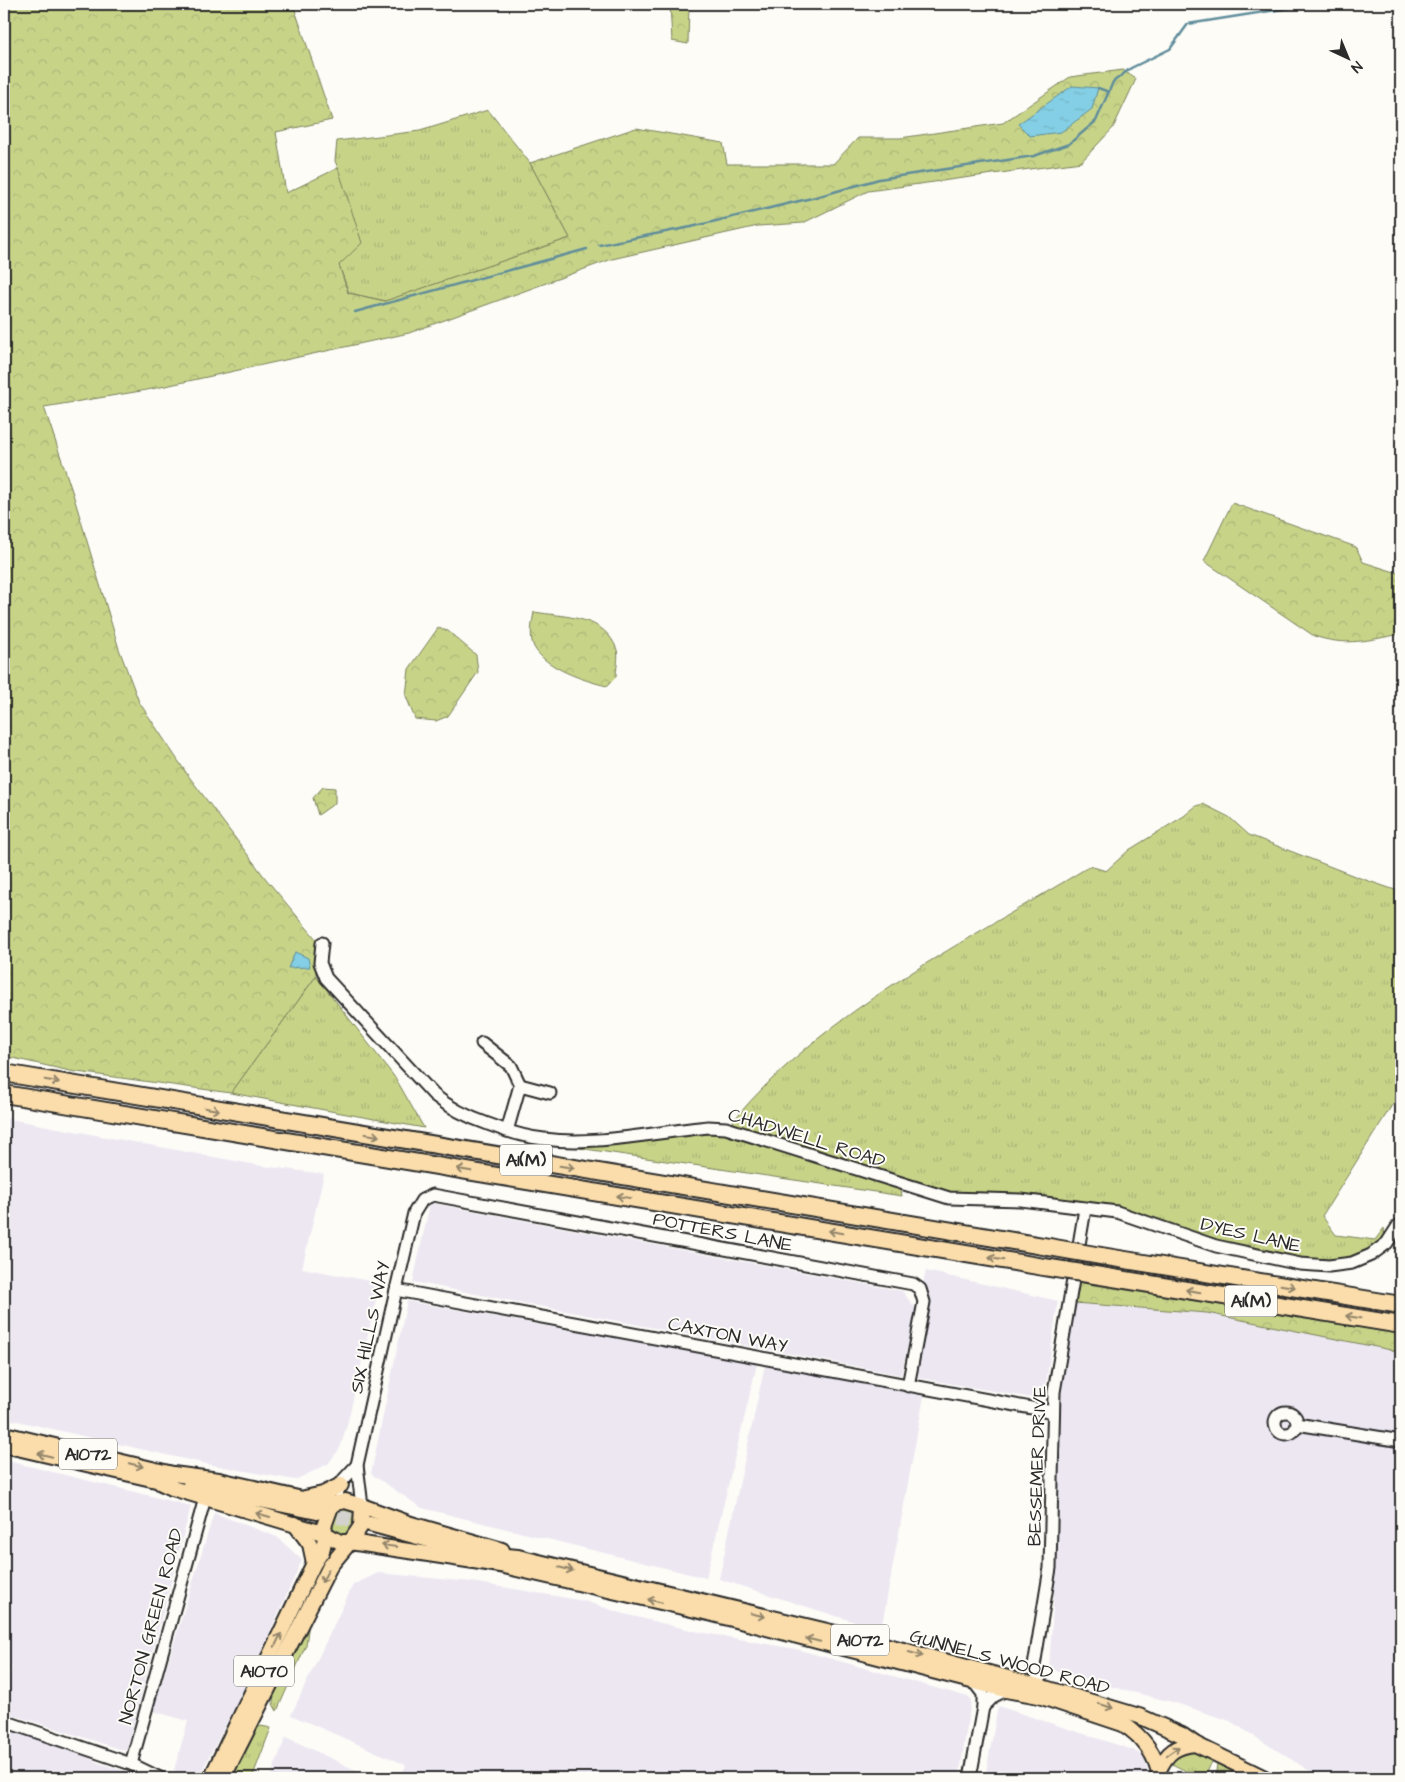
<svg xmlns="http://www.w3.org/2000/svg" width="1405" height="1782" viewBox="0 0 1405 1782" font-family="'Architects Daughter',sans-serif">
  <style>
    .built { fill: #ede7f2 }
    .grass { fill: url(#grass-tufts); stroke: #79805a }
    .forest { fill: url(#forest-crowns); stroke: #79805a }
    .water { fill: url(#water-ripples); stroke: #608d9b }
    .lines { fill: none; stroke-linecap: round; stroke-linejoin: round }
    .stream { stroke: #608d9b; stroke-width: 2.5 }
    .major-tunnel { stroke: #d3d2ce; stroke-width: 14; stroke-dasharray: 14 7; stroke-linecap: butt }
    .minor-casing { stroke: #2b2b2b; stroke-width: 15 }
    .major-casing { stroke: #2b2b2b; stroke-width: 18 }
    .highway-casing { stroke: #2b2b2b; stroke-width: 20 }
    .minor { stroke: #fdfcf7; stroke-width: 11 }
    .major { stroke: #faddab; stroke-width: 14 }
    .highway { stroke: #faddab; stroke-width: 16 }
    .highway-bridge-casing { stroke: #2b2b2b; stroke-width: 20; stroke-linecap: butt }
    .highway-bridge { stroke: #faddab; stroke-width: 16 }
    .oneway { stroke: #92846b }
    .labels { text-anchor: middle; stroke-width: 4; stroke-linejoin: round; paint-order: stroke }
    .shield { fill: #fdfcf7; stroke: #6a6a68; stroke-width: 1 }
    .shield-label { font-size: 18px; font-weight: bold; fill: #2b2b2b }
    .street-label { font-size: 19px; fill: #2b2b2b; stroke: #fdfcf7 }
  </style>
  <defs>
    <pattern id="grass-tufts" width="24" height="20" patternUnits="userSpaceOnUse" patternTransform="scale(1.25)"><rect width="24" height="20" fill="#c7d488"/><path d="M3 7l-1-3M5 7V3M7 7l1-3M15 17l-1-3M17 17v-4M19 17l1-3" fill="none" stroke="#abb676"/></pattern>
    <pattern id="forest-crowns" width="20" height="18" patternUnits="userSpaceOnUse" patternTransform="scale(1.25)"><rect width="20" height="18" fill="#c7d488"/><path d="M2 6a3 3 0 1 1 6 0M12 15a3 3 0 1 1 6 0" fill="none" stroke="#abb676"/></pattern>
    <pattern id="water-ripples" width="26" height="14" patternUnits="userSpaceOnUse" patternTransform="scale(1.25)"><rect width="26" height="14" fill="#84cfe5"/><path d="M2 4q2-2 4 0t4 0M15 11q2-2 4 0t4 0" fill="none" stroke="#72b2c5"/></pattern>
  </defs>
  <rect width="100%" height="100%" fill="#fdfcf7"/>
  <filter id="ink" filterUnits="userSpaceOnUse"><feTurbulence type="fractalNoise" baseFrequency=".02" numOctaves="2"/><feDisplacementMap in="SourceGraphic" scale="10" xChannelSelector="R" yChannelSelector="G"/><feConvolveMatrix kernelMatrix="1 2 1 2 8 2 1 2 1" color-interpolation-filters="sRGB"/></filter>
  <g filter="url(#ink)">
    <g class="built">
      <path d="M4,1118L262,1166L324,1174L302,1268L380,1283L347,1425L340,1448L328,1464L295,1480L202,1463L4,1418Z"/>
      <path d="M430,1203L902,1291L916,1309L901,1375L413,1282Z"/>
      <path d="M926,1271L1058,1301L1046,1383L1038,1399L919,1378L918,1371L931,1300L923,1283Z"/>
      <path d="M407,1301L757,1364L706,1578L422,1508L371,1474Z"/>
      <path d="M1074,1303L1207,1313L1401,1352V1778H1321L1230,1721L1176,1703L1065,1675L1049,1667L1058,1533V1409Z"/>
      <path d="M765,1365L924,1396L881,1630L719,1579Z"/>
      <path d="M4,1460L191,1506L126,1751L4,1712V1690L14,1663L4,1684Z"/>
      <path d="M214,1513L277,1537L302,1560L246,1686L198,1778H195L174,1770L188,1721L153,1711Z"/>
      <path d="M378,1573L472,1582L584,1601L624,1614L694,1631L796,1649L968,1697L971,1701L959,1778H400L406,1765L291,1715L353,1585Z"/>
      <path d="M998,1706L1133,1750L1144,1757L1150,1778H985Z"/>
      <path d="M4,1716L99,1763L146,1778H4Z"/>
      <path d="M286,1737L372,1778H270Z"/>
    </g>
    <g class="grass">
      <path d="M488,110L530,163L570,238L386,301L349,293L339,265L338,168L335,161L337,141L420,131Z"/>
      <path d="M1203,804L1229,817L1249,835L1357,877L1401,892V1091L1322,1216L1336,1235L1375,1240L1384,1228L1385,1236L1382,1244L1349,1261L1322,1263L1263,1257L1103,1207L1054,1198L950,1193L734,1125L733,1121C827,1008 967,942 1090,866L1106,871L1129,850L1184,816L1196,806Z"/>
      <path d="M316,976L396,1079L424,1128L231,1093Z"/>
      <path d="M712,1132L722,1133L901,1190L902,1196L572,1147L573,1143Z"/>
      <circle cx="343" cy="1521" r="14"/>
      <path d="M310,1615L306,1645L277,1711L273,1704L274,1693Z"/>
      <path d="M261,1726L271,1728L252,1778H227L253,1730Z"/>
      <path d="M1192,1751L1212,1761L1206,1775L1196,1776L1170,1763L1179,1754Z"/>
      <path d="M1217,1763L1229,1769L1235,1778H1215Z"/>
    </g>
    <g class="forest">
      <path d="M4,4H293L332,120L276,132L286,193L338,168L362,243L339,265L348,293L385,301L570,238L530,163L636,128L723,143L727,164H833L858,138H900L1003,123L1070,77L1123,70L1136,79L1113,128L1081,162L868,191L803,223L758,226L612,259L409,333L147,390L44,407L73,494L119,649L139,702L187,774L266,879L316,939V976L231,1093L70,1071L4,1056V476L9,473L4,448Z"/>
      <path d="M670,4H689L688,44L672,41Z"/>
      <path d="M1232,503L1356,547L1363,562L1401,574V634C1368,640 1347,647 1314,636L1204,561Z"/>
      <path d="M534,612C564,617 605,615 617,650C619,657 616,669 616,677L607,686C585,681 545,668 534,647C529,637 532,623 534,612Z"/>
      <path d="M438,628L448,631L476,655L478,672L448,716L436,721L415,719L406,696L409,669Z"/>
      <path d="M323,787L335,788V803L318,815L313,798Z"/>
      <path d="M1076,1282L1401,1334V1352L1207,1313L1074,1303Z"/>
    </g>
    <g class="water">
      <path d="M1072,86L1098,88L1092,109L1061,132L1030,136L1018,124Z"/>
      <path d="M295,952L308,958L310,967L288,968Z"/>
    </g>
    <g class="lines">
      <g class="stream">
        <path d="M1098,88L1109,92"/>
        <path d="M599,245L691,227L820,196L879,179L1034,156L1069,144L1096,121L1113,82L1131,68L1170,49L1188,24L1315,4"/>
        <path d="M355,312L587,249"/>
      </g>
      <path class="major-tunnel" d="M317,1512L370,1524"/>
      <defs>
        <g id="minor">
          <path d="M322,943L320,963L326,978L434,1095C451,1109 468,1117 488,1124C506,1131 524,1137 544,1139C597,1146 655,1132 708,1127L726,1128L949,1198L1021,1200L1117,1212L1216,1246L1300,1264L1329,1266L1352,1263L1371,1255L1387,1243L1398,1226"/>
          <path d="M482,1043L511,1066L520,1085L507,1131"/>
          <path d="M520,1085L550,1093"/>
          <path d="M396,1290L1053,1412"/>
          <circle cx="1286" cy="1423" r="11"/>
          <path d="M1297,1424L1401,1441"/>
          <path d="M338,1491L344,1479L357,1465"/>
          <path d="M362,1506L357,1465L396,1290L414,1213L422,1200L433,1195L913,1284L920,1289L924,1302L908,1386"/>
          <path d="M1042,1687L1034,1666L1050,1568L1054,1392L1085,1209"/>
          <path d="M983,1707L994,1696L1006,1690"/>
          <path d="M4,1721L131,1764L160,1778"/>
          <path d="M131,1764L205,1498"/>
          <path d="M970,1778L983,1707V1694L973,1681"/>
        </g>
        <g id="major">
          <path d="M4,1434L173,1474L219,1480L320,1503L332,1504L345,1501L362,1506L361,1526L350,1542H340L326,1534L324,1526L332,1504"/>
          <path d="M4,1445L169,1483"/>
          <path d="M161,1483L172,1488L326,1534L322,1551L314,1563L211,1778"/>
          <path d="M190,1485L317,1512"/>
          <path d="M305,1498L323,1494L341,1485"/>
          <path d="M362,1506L411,1524L502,1550"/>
          <path d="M295,1524L310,1544L314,1563"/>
          <path d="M370,1524L477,1553L518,1557L873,1642L1042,1687L1139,1716L1182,1735L1195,1744L1265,1778"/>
          <path d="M1159,1770C1167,1752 1176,1746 1195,1744"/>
          <path d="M223,1778L330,1566L350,1542L500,1565L713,1614L1006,1690L1039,1696L1123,1724C1142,1736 1157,1755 1160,1778"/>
        </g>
        <g id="highway">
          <path d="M4,1073L1049,1247"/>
          <path d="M4,1094L1044,1267"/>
          <path d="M1101,1256L1401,1305"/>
          <path d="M1101,1276L1401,1325"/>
        </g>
      </defs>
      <use href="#minor" class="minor-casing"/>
      <use href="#major" class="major-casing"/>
      <use href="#highway" class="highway-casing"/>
      <use href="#minor" class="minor"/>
      <use href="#major" class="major"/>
      <use href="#highway" class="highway"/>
      <defs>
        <g id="highway-bridge">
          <path d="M1049,1247L1101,1256"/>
          <path d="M1044,1267L1101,1276"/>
        </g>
      </defs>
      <use href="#highway-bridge" class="highway-bridge-casing"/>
      <use href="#highway-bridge" class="highway-bridge"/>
    </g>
    <defs><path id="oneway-shaft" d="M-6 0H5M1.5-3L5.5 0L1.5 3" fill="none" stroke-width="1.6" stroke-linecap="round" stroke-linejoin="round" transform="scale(1.25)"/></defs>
    <g class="oneway">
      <use href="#oneway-shaft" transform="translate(52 1081) rotate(10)"/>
      <use href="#oneway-shaft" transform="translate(212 1109) rotate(10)"/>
      <use href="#oneway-shaft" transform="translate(372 1135) rotate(9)"/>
      <use href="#oneway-shaft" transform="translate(567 1167) rotate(9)"/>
      <use href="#oneway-shaft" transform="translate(464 1170) rotate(-171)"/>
      <use href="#oneway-shaft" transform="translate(624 1197) rotate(-171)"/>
      <use href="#oneway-shaft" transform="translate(836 1232) rotate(-170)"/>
      <use href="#oneway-shaft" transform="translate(996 1259) rotate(-171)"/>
      <use href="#oneway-shaft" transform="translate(1288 1286) rotate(9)"/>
      <use href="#oneway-shaft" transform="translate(1193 1291) rotate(-171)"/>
      <use href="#oneway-shaft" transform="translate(1353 1317) rotate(-171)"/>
      <use href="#oneway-shaft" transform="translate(45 1455) rotate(-167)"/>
      <use href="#oneway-shaft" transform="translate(136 1465) rotate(14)"/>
      <use href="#oneway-shaft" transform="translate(263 1515) rotate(-164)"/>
      <use href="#oneway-shaft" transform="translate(389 1546) rotate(-172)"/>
      <use href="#oneway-shaft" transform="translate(566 1569) rotate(14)"/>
      <use href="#oneway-shaft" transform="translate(325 1576) rotate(118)"/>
      <use href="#oneway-shaft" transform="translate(655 1601) rotate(-167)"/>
      <use href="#oneway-shaft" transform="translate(758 1615) rotate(14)"/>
      <use href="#oneway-shaft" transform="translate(278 1640) rotate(-64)"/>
      <use href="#oneway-shaft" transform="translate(813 1640) rotate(-166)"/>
      <use href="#oneway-shaft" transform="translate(916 1654) rotate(15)"/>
      <use href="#oneway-shaft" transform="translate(1106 1706) rotate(17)"/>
      <use href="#oneway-shaft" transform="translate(1173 1751) rotate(-35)"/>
    </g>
  </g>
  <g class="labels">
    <g class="shield">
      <rect x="500" y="1144.5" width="52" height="31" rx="4"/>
      <rect x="1225" y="1285.5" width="52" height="31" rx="4"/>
      <rect x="59" y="1438.5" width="58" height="31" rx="4"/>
      <rect x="831" y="1624.5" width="58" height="31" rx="4"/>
      <rect x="234" y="1655.5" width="60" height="31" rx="4"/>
    </g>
    <g class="shield-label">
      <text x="526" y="1166">A1(M)</text>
      <text x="1251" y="1307">A1(M)</text>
      <text x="88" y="1460">A1072</text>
      <text x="860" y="1646">A1072</text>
      <text x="264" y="1677">A1070</text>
    </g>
    <g class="street-label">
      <text transform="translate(807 1137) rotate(17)" y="7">CHADWELL ROAD</text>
      <text transform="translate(723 1231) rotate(11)" y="7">POTTERS LANE</text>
      <text transform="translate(1251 1234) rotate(13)" y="7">DYES LANE</text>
      <text transform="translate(369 1327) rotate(-78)" y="7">SIX HILLS WAY</text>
      <text transform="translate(728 1334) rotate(11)" y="7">CAXTON WAY</text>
      <text transform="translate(1036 1466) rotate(-88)" y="7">BESSEMER DRIVE</text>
      <text transform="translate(150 1626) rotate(-75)" y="7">NORTON GREEN ROAD</text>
      <text transform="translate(1010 1661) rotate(15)" y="7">GUNNELS WOOD ROAD</text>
    </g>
  </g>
  <rect width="1405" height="1782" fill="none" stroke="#fdfcf7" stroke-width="20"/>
  <rect x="10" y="10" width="1385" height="1762" fill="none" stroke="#2b2b2b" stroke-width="2" filter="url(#ink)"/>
  <g transform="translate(1348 58) rotate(136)" stroke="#fdfcf7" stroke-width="4" paint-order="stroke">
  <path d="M0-4L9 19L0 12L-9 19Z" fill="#2b2b2b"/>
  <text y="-8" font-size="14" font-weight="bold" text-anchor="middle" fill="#2b2b2b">N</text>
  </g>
</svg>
